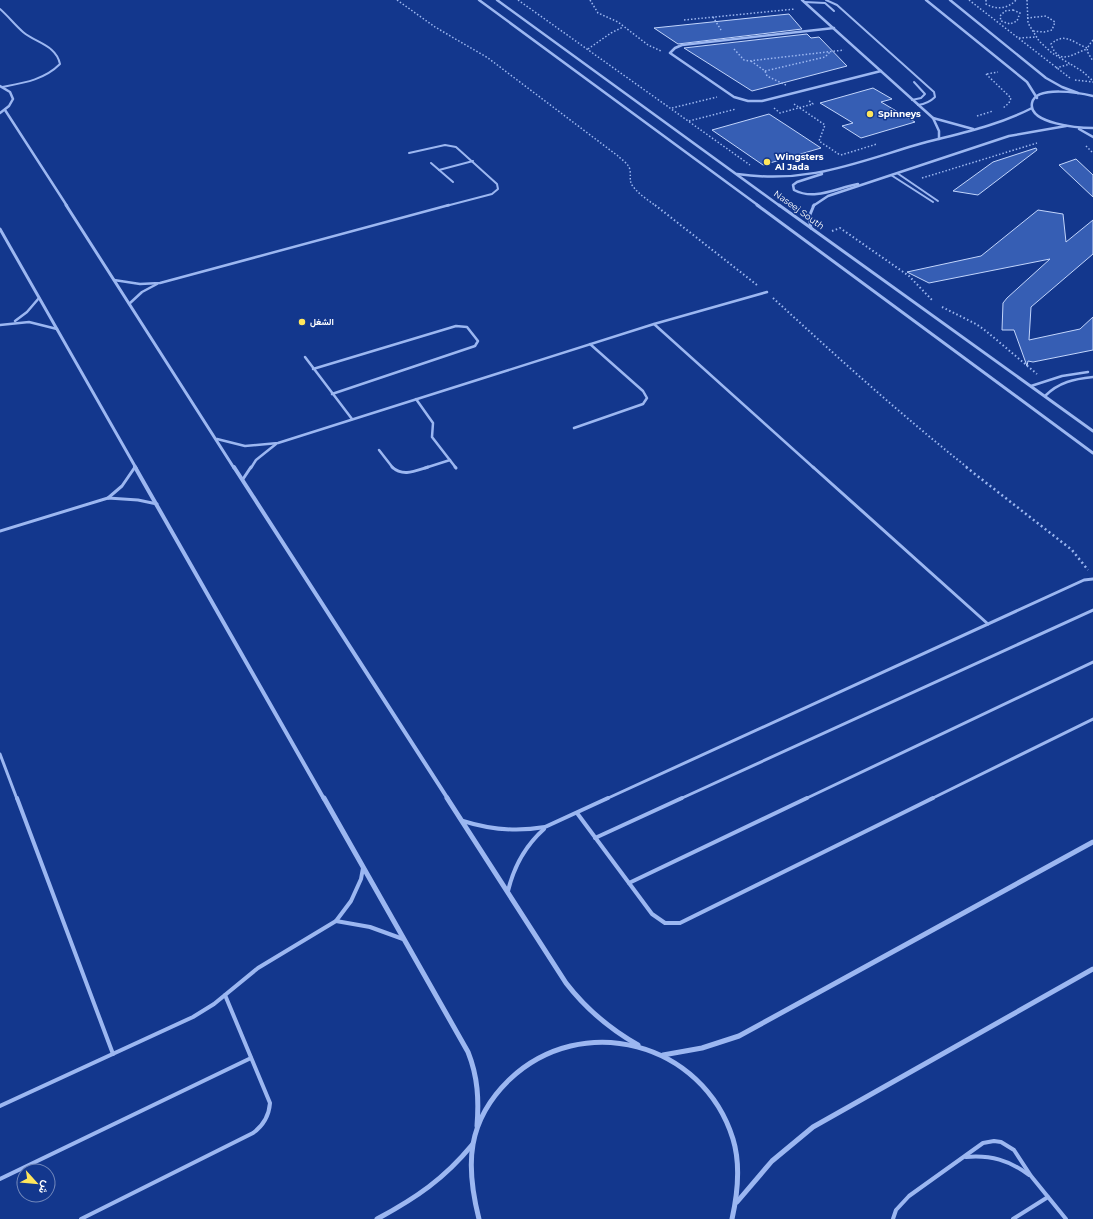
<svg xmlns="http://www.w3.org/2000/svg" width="1093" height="1219" viewBox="0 0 1093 1219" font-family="Montserrat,Vazirmatn,sans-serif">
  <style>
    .building { fill: #365eb4; stroke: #c2d5fc }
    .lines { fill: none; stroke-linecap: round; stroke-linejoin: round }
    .path-far2 { stroke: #9cb7f1; stroke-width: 1.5; stroke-dasharray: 1.5 2; stroke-linecap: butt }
    .path-far1 { stroke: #9cb7f1; stroke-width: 2; stroke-dasharray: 1.5 2.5; stroke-linecap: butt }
    .path { stroke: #9cb7f1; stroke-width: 2.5; stroke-dasharray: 2 3; stroke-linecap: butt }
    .service-far3 { stroke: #9cb7f1; stroke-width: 2 }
    .service-far2 { stroke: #9cb7f1; stroke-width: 2.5 }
    .service-far1 { stroke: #9cb7f1; stroke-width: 3 }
    .service { stroke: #9cb7f1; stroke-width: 4 }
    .minor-far3 { stroke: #9cb7f1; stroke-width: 2.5 }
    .minor-far2 { stroke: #9cb7f1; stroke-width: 3 }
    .minor-far1 { stroke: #9cb7f1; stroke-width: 4 }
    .minor { stroke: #9cb7f1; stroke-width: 5 }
    .poi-dot { fill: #ffe65c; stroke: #13378d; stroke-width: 1.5 }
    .labels { text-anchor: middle; stroke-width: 3; stroke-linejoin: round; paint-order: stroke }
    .far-poi-label { font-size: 9px; font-weight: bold; fill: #fff; stroke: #13378d; text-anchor: start }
    .far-street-label { font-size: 9px; fill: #fff; stroke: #13378d }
  </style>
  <rect width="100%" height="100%" fill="#13378d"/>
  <g class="building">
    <path d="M789,14L802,29L678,44L654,28Z"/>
    <path d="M807,34L811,38L819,37L847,66L752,91L684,48Z"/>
    <path d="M873,88L892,99L881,102L915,122L861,138L842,126L853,123L820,103Z"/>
    <path d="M769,114L786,125L821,148L763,165L712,130Z"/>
    <path d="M1036,148L1037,150L978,195L953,191L993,162Z"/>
    <path d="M1076,159L1093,175V197L1059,165Z"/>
    <path d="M1038,210L1063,214L1066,242L1093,220V254L1031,307L1029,340L1080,329L1093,317V350L1033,362L1028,361L1027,366L1014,330H1002L1003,303L1007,298L1050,259L929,283L907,272L981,256Z"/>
  </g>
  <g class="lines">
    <g class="path-far2">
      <path d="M397,0L435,27L488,58L618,156C622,160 629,164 630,170C631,176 629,180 632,185C638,194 648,200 656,206"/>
      <path d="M518,0L750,165"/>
      <path d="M590,0L598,13L618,22L648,45L661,51"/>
      <path d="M969,0L1070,78"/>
      <path d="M986,0V4C996,10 1008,9 1016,0"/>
      <path d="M1027,0L1028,23L1039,41L1052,53L1082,71L1093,81"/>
      <path d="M1013,10L1020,13L1017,21L1010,24L1001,21L1000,16L1005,11Z"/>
      <path d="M713,17L721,30"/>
      <path d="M1027,18L1046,16L1055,22L1052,30L1044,32L1032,31"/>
      <path d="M684,20L795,9"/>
      <path d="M1019,38L1036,37"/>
      <path d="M1093,40C1085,50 1086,50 1093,61"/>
      <path d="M1087,48C1072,42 1065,32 1051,44C1059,67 1074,53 1087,49"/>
      <path d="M588,49L611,33L623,27"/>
      <path d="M734,49L744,60L749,61L844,50"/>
      <path d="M751,61L765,71L767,76L786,85"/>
      <path d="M1056,68L1070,64"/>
      <path d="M765,71L825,57L830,52"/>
      <path d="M986,74L1011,98L1009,103L1003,108"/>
      <path d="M987,74L998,72"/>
      <path d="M1075,80L1093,82"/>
      <path d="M794,104L825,125L819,141L840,155"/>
      <path d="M672,108L717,97"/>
      <path d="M774,108L780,113L813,104L808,100"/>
      <path d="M977,116L993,111"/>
      <path d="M689,121L736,109"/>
      <path d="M1086,146L1093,153"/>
      <path d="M841,155L877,144"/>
      <path d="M922,178L1037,143"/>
    </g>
    <g class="path-far1">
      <path d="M655,205L757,285"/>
      <path d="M832,231L840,228L909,276L933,301"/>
      <path d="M773,298C836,356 900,414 968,468"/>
      <path d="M942,307L976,324L986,331L1037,374"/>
    </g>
    <path class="path" d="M966,467L1072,550L1088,570"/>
    <g class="service-far3">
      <path d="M826,0L837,5L934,92L935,97C930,102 925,104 918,105"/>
      <path d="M804,2L825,3L834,11"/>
      <path d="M0,9C8,16 15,25 23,32C36,43 56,45 60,64C44,80 23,83 2,87"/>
      <path d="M912,100L921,98L925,94L914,82"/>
      <path d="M409,153L445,145L456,147L497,184L498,189L492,194L446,206"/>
      <path d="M431,163L453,182"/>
      <path d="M439,170L473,161"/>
      <path d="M897,173L938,201"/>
      <path d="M891,175L933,202"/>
    </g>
    <g class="service-far2">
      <path d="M114,280L140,284L160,283L449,205"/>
      <path d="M129,304L142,292L157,284"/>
      <path d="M15,321L27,312L39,298"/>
      <path d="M654,324L814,468"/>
      <path d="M0,325L29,322L57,329"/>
      <path d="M305,357L352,419"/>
      <path d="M313,369L456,326L467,327L478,341L475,346L332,394"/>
      <path d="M1031,386L1062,376L1088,372"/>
      <path d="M1045,396C1059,382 1074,379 1093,377"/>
      <path d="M416,399L433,423L432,437L456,468"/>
      <path d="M574,428L643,404L647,398L643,391L590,344"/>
      <path d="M217,439L245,446L278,443L654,324L767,292"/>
      <path d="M379,450L393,468"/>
      <path d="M251,468L256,460L276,444"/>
      <path d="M425,468L450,460"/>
    </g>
    <g class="service-far1">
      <path d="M392,467C403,477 415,471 428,467"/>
      <path d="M455,467L456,468"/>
      <path d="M813,467L988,624"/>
      <path d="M243,479L251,467"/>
      <path d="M108,498L122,486L135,467"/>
      <path d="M0,531L108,498L138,500L157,504"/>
      <path d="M0,754L17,799"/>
      <path d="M606,799L1084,580L1093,579"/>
      <path d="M680,799L1093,610"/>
      <path d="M805,799L1093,662"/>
      <path d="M931,799L1093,719"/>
    </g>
    <g class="service">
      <path d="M17,798L113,1054"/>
      <path d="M577,813L652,914L665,923H680L933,798"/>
      <path d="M463,821C491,830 516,832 545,827L608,798"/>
      <path d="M595,838L682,798"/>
      <path d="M629,883L807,798"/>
      <path d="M508,891C514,866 525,846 544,829"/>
      <path d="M336,921L370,927L403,939"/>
      <path d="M0,1106L193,1017L214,1004L258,968L336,921L351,901L361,879L363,868"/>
      <path d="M966,1157C991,1155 1009,1160 1029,1175"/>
      <path d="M0,1179L251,1058"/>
      <path d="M81,1219L253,1133C264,1125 269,1116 270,1103L225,995"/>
      <path d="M893,1219L896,1210L909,1196L983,1143L994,1141L1001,1142L1014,1150L1031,1176L1066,1219"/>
      <path d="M1013,1219L1048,1197"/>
    </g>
    <g class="minor-far3">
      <path d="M479,0L759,206"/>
      <path d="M497,0L780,206"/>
      <path d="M802,0L933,118L939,131V139"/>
      <path d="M926,0L1027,82L1037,98"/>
      <path d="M950,0L1046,78L1062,87L1078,93"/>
      <path d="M834,28L682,45L675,48L670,53L734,97L748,101H762L881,71"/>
      <path d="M0,86L10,92L13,99L9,106L0,113"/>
      <path d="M1093,96C1081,93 1036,85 1032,103C1028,124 1080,128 1093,128"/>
      <path d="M5,110L67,206"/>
      <path d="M933,118L973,129"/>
      <path d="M1079,129L1093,137"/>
      <path d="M737,174C806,184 852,164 916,145C956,134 995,127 1032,108"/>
      <path d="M822,174L797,182L793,185L794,190C815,201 836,188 858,184"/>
      <path d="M813,206L828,196L1009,136L1066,126"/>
    </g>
    <g class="minor-far2">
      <path d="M66,205L234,468"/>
      <path d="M757,205L1093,453"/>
      <path d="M779,205L1093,431"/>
      <path d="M811,228L809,217L814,205"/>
      <path d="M0,229L136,468"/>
    </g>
    <g class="minor-far1">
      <path d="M135,467L324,799"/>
      <path d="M234,467L448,799"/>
    </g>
    <g class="minor">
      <path d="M324,798L468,1052C478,1077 479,1100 477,1126"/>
      <path d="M447,798L566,983C586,1009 610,1029 638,1045"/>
      <path d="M663,1055L702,1048L739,1036L1093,842"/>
      <path d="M737,1202L772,1161L813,1127L1093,969"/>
      <path d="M377,1219C416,1198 444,1179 472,1145"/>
      <path d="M479,1219C465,1164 467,1121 509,1080C582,1010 703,1042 733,1139C741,1165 738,1192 732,1219"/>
    </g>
  </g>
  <g class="poi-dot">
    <circle cx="870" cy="114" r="4"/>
    <circle cx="767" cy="162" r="4"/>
    <circle cx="302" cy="322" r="4"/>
  </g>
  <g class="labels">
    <g class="far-poi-label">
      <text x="878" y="117">Spinneys</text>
      <text x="775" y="160">Wingsters<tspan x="775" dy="10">Al Jada</tspan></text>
      <text x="310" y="325">الشغل</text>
    </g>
    <g class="far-street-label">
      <text transform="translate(799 210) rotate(36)" y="3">Naseej South</text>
    </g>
  </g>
  <g transform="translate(36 1183) rotate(117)"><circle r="19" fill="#13378d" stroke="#7187bb"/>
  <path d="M0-3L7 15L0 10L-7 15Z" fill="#ffe65c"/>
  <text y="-6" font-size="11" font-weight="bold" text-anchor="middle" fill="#ffffff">ش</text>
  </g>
</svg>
